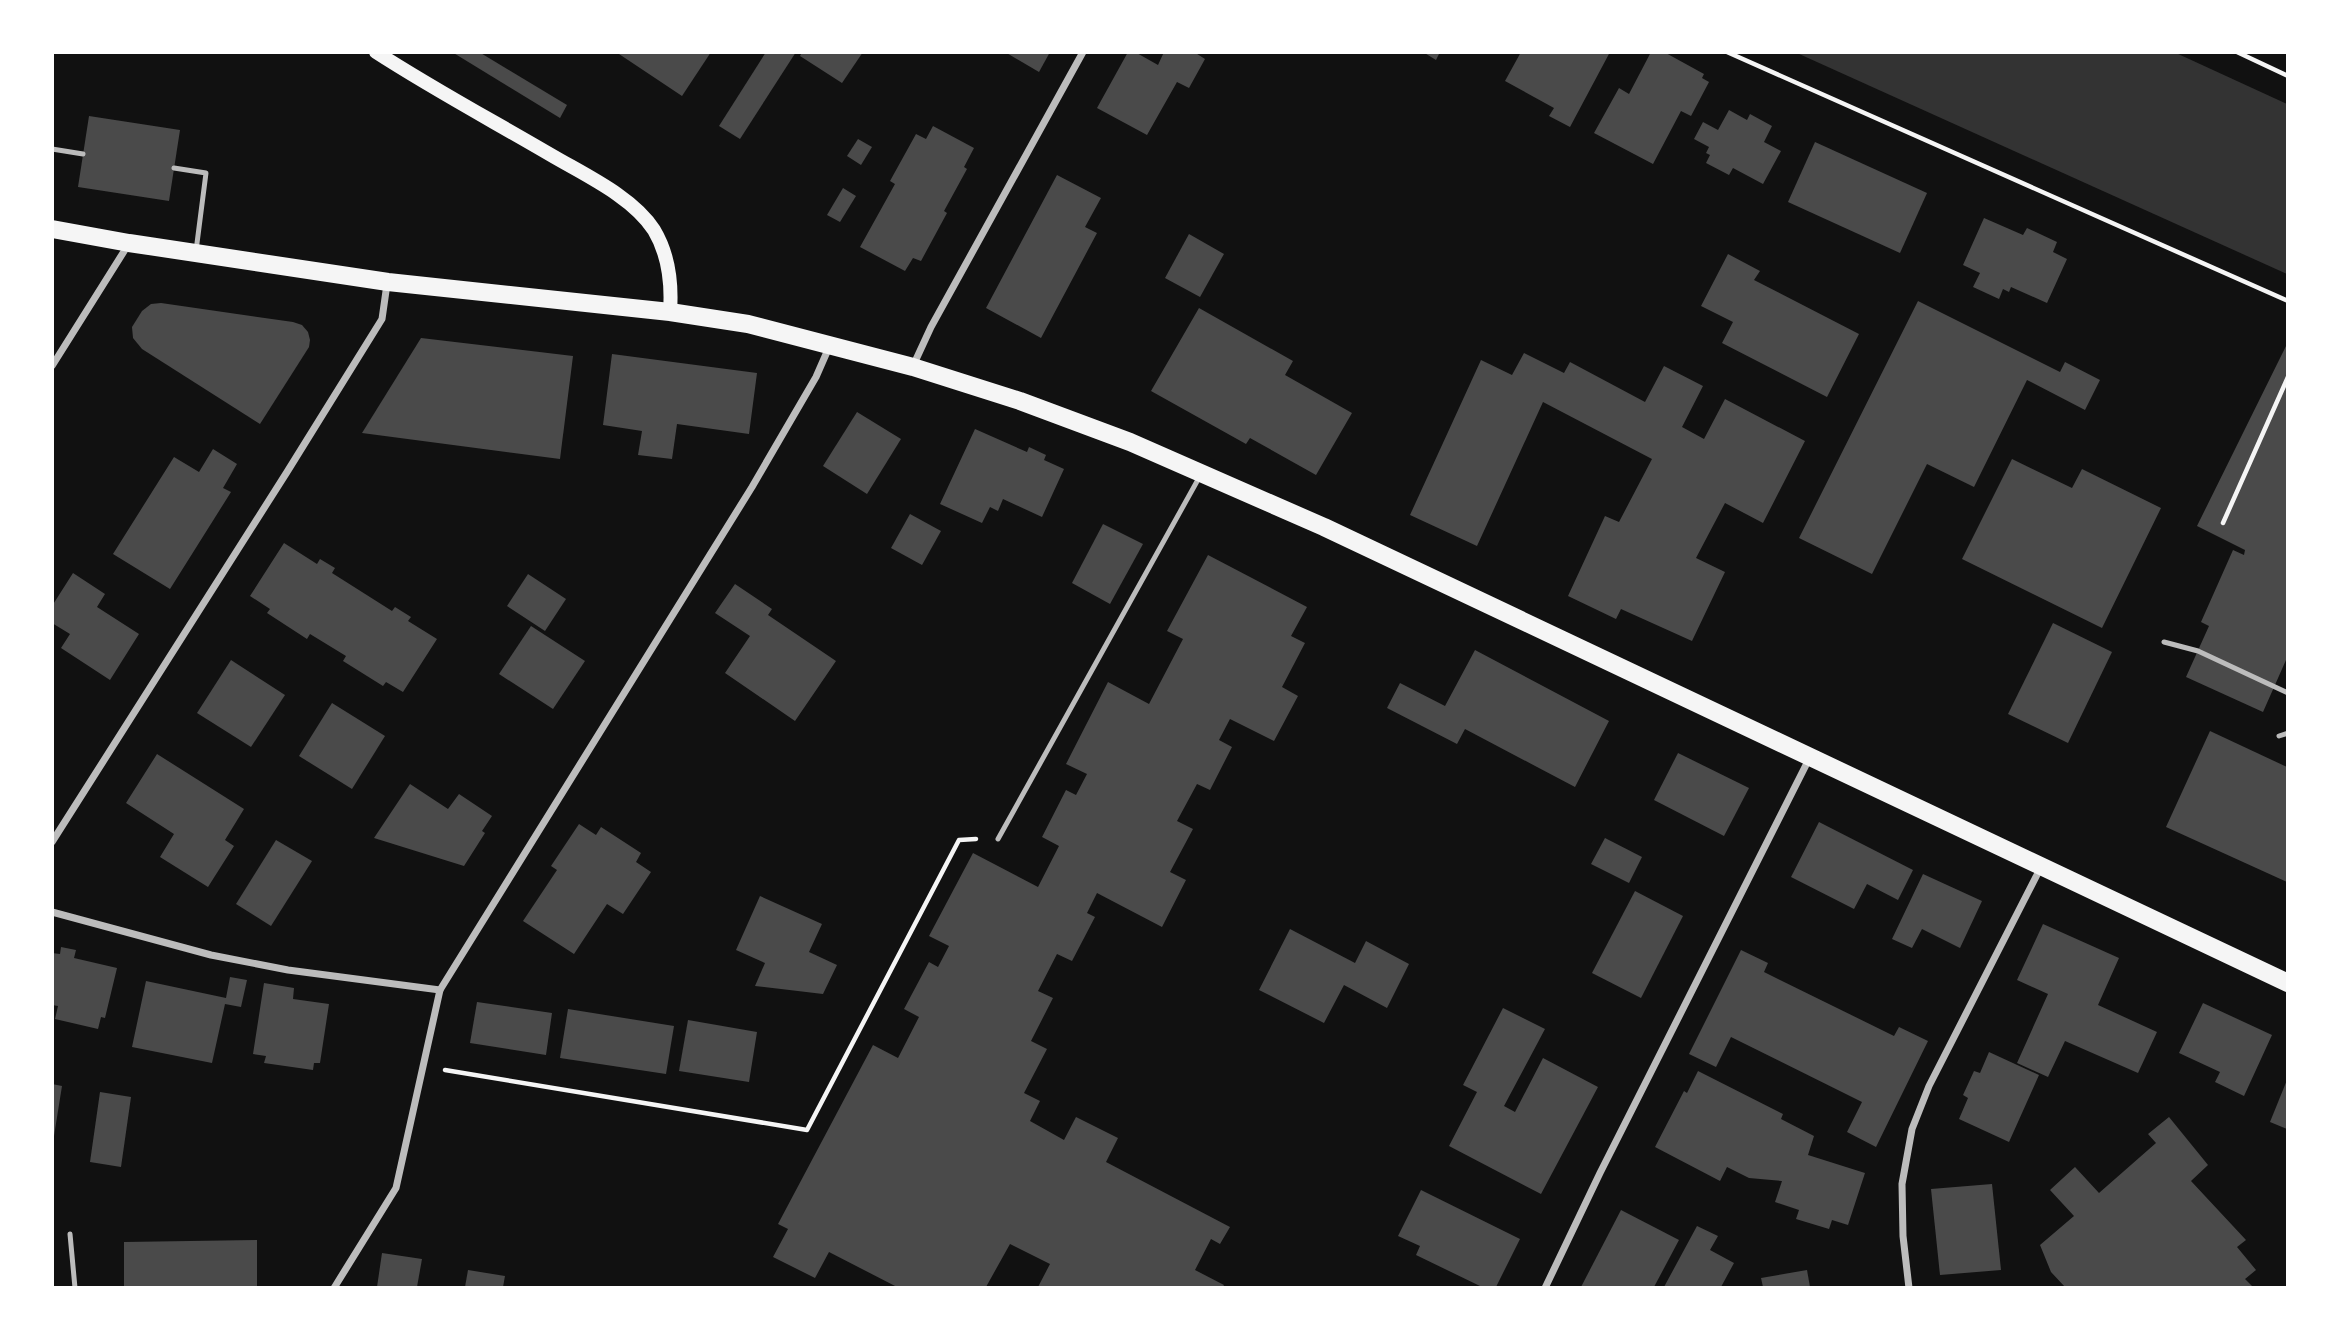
<svg xmlns="http://www.w3.org/2000/svg" width="2340" height="1340" viewBox="0 0 2340 1340" font-family="Raleway,sans-serif">
  <style>
    .water { fill: #333 }
    .building { fill: #4a4a4a }
    .lines { fill: none; stroke-linecap: round; stroke-linejoin: round }
    .path { stroke: #f5f5f5; stroke-width: 4.5 }
    .service { stroke: #bcbcbc; stroke-width: 5 }
    .minor { stroke: #bcbcbc; stroke-width: 7 }
    .secondary { stroke: #f5f5f5; stroke-width: 14 }
    .primary { stroke: #f5f5f5; stroke-width: 18 }
  </style>
  <rect width="100%" height="100%" fill="#111"/>
  <path class="water" d="M1797,53H2176L2287,104V274Z"/>
  <g class="building">
    <path d="M452,52H479L567,105L560,118Z"/>
    <path d="M616,52H711L682,96Z"/>
    <path d="M766,52H796L740,139L719,126Z"/>
    <path d="M802,52H863L842,83L800,56Z"/>
    <path d="M1005,52H1050L1039,72Z"/>
    <path d="M1128,52H1135L1158,65L1164,52H1194L1205,59L1189,88L1177,82L1147,135L1097,108Z"/>
    <path d="M1423,52H1440L1436,60Z"/>
    <path d="M1521,52H1610L1570,127L1549,116L1554,108L1505,81Z"/>
    <path d="M1651,52H1664L1704,74L1702,78L1709,82L1691,116L1681,111L1653,164L1594,133L1619,88L1629,94Z"/>
    <path d="M1729,110L1747,120L1750,114L1772,126L1764,142L1781,151L1763,184L1733,168L1729,175L1706,163L1710,155L1706,153L1709,147L1694,139L1703,122L1718,130Z"/>
    <path d="M89,116L180,130L169,201L78,187Z"/>
    <path d="M933,126L974,148L964,167L967,169L944,211L947,213L921,261L913,258L905,271L860,247L895,184L890,181L916,134L926,139Z"/>
    <path d="M858,139L872,147L861,165L847,156Z"/>
    <path d="M1815,142L1927,193L1900,253L1788,202Z"/>
    <path d="M1057,175L1101,198L1085,227L1097,233L1041,338L986,308Z"/>
    <path d="M843,188L856,196L840,222L827,215Z"/>
    <path d="M1984,218L2023,235L2027,228L2057,242L2053,252L2067,259L2047,303L2011,287L2009,292L2003,289L1999,299L1973,287L1980,273L1963,265Z"/>
    <path d="M1189,234L1224,254L1200,297L1165,278Z"/>
    <path d="M1728,254L1760,271L1754,280L1859,334L1827,397L1722,343L1733,322L1701,306Z"/>
    <path d="M1918,301L2060,372L2065,362L2100,380L2085,410L2027,380L1974,487L1927,464L1872,574L1799,538Z"/>
    <path d="M161,303L293,322L302,325L308,332L310,340L309,347L260,424L142,349L133,338L132,327L142,311L151,304Z"/>
    <path d="M1199,308L1293,361L1285,375L1352,413L1316,475L1250,438L1246,444L1151,391Z"/>
    <path d="M421,338L573,356L560,459L362,433Z"/>
    <path d="M2287,344V661L2286,660L2263,712L2186,677L2209,626L2201,622L2233,550L2244,555L2245,550L2197,526Z"/>
    <path d="M1524,353L1564,373L1570,362L1645,402L1664,366L1703,386L1682,427L1704,439L1725,399L1805,441L1763,523L1725,503L1696,558L1725,572L1692,641L1621,609L1616,619L1568,596L1605,516L1619,522L1652,459L1543,402L1477,546L1410,515L1481,360L1512,375Z"/>
    <path d="M612,354L757,373L749,434L677,424L672,459L638,455L642,431L603,425Z"/>
    <path d="M857,412L901,439L867,494L823,466Z"/>
    <path d="M975,429L1027,452L1029,447L1046,455L1044,460L1064,469L1042,517L1003,499L998,511L990,507L982,523L940,504Z"/>
    <path d="M213,449L237,464L223,488L231,492L170,589L113,554L174,457L199,472Z"/>
    <path d="M2012,459L2072,488L2082,469L2161,508L2102,628L1962,559Z"/>
    <path d="M910,514L941,531L922,565L891,548Z"/>
    <path d="M1103,524L1143,544L1110,604L1072,583Z"/>
    <path d="M284,543L317,564L320,559L335,568L332,573L392,611L395,607L411,617L408,621L437,639L403,692L386,682L383,686L343,661L346,656L310,634L307,639L267,613L270,609L250,596Z"/>
    <path d="M1208,555L1307,607L1291,636L1305,643L1282,687L1298,696L1274,741L1230,719L1219,740L1232,747L1210,790L1197,784L1177,821L1193,829L1170,872L1186,880L1162,927L1097,893L1087,913L1095,917L1072,961L1057,954L1038,991L1053,998L1031,1041L1047,1049L1024,1093L1040,1101L1030,1121L1064,1140L1076,1117L1118,1138L1106,1162L1230,1227L1220,1244L1211,1239L1195,1270L1224,1285L1223,1287H1038L1050,1264L1010,1244L986,1287H897L829,1252L815,1278L773,1257L788,1229L778,1224L873,1045L898,1058L919,1017L904,1009L929,962L938,967L949,946L929,936L973,853L1038,887L1059,846L1042,837L1066,790L1076,795L1087,774L1066,764L1108,682L1149,704L1183,639L1167,631Z"/>
    <path d="M73,573L105,594L97,607L139,634L110,680L61,648L70,634L52,623V606Z"/>
    <path d="M528,574L566,599L545,631L507,606Z"/>
    <path d="M735,584L772,609L768,615L836,661L795,721L725,673L750,636L715,613Z"/>
    <path d="M2053,623L2112,652L2068,743L2008,714Z"/>
    <path d="M531,626L585,661L553,709L499,674Z"/>
    <path d="M1475,650L1609,721L1575,787L1465,729L1457,744L1387,708L1400,683L1445,706Z"/>
    <path d="M231,660L285,695L251,747L197,713Z"/>
    <path d="M332,703L385,736L352,789L299,756Z"/>
    <path d="M2210,731L2287,767V882L2166,827Z"/>
    <path d="M1678,753L1749,788L1724,836L1654,800Z"/>
    <path d="M157,754L244,809L225,840L234,846L208,887L160,857L174,834L126,803Z"/>
    <path d="M410,784L448,809L459,794L492,816L482,831L485,833L464,866L374,838Z"/>
    <path d="M1819,822L1913,870L1898,900L1867,884L1854,909L1791,877Z"/>
    <path d="M579,824L596,835L601,827L641,853L636,862L651,872L623,914L607,904L574,954L523,921L557,870L551,866Z"/>
    <path d="M1605,838L1642,857L1629,883L1591,864Z"/>
    <path d="M276,840L312,861L271,926L236,904Z"/>
    <path d="M1923,874L1982,901L1960,948L1922,929L1912,948L1892,939Z"/>
    <path d="M1635,891L1683,916L1641,998L1592,973Z"/>
    <path d="M760,896L822,924L809,952L837,965L823,994L755,986L765,963L736,950Z"/>
    <path d="M2043,924L2119,958L2098,1005L2157,1032L2138,1073L2065,1041L2048,1077L2017,1063L2048,994L2017,980Z"/>
    <path d="M1290,929L1355,963L1366,941L1409,964L1387,1008L1344,985L1324,1023L1259,990Z"/>
    <path d="M61,947L76,950L74,958L117,968L105,1018L101,1017L98,1029L55,1019L58,1006L52,1005V953L60,954Z"/>
    <path d="M1741,950L1768,963L1764,972L1894,1036L1899,1027L1928,1041L1876,1147L1847,1132L1862,1102L1731,1037L1716,1067L1689,1054Z"/>
    <path d="M230,977L247,980L241,1007L225,1004L212,1063L132,1047L146,981L226,998Z"/>
    <path d="M264,983L294,988L293,999L329,1004L320,1063H314L313,1070L264,1063L266,1056L253,1054Z"/>
    <path d="M477,1002L552,1013L546,1055L470,1043Z"/>
    <path d="M2203,1003L2272,1035L2244,1096L2215,1082L2220,1072L2179,1053Z"/>
    <path d="M1503,1008L1545,1029L1504,1106L1515,1112L1543,1058L1598,1087L1541,1194L1449,1146L1477,1092L1463,1085Z"/>
    <path d="M568,1009L674,1026L666,1074L560,1058Z"/>
    <path d="M688,1020L757,1032L749,1082L679,1071Z"/>
    <path d="M1989,1052L2039,1075L2009,1142L1959,1119L1968,1098L1963,1095L1974,1071L1980,1073Z"/>
    <path d="M1698,1071L1783,1114L1781,1119L1814,1136L1808,1155L1865,1173L1848,1225L1832,1220L1829,1229L1796,1219L1799,1210L1775,1202L1782,1181L1749,1178L1727,1167L1720,1181L1655,1147L1684,1091L1687,1093Z"/>
    <path d="M2287,1080V1129L2270,1122Z"/>
    <path d="M52,1084L62,1086L54,1136L52,1135Z"/>
    <path d="M100,1092L131,1097L121,1167L90,1162Z"/>
    <path d="M2169,1117L2208,1165L2191,1181L2246,1240L2237,1247L2256,1270L2245,1279L2253,1287H2065L2051,1272L2040,1245L2074,1216L2050,1190L2075,1167L2099,1193L2156,1143L2148,1134Z"/>
    <path d="M1992,1184L2001,1270L1940,1275L1931,1189Z"/>
    <path d="M1421,1190L1520,1239L1496,1287H1482L1416,1255L1420,1246L1398,1236Z"/>
    <path d="M1621,1210L1679,1240L1654,1287H1581Z"/>
    <path d="M1697,1226L1718,1236L1710,1250L1734,1263L1721,1287H1664Z"/>
    <path d="M257,1240V1287H124V1242Z"/>
    <path d="M382,1253L422,1259L417,1287H377Z"/>
    <path d="M468,1270L505,1276L503,1287H465Z"/>
    <path d="M1807,1270L1810,1287H1763L1761,1278Z"/>
  </g>
  <g class="lines">
    <g class="path">
      <path d="M1727,52L2288,301"/>
      <path d="M2237,52L2288,76"/>
      <path d="M2223,523L2288,377"/>
      <path d="M445,1070L807,1130L959,840L976,839"/>
    </g>
    <g class="service">
      <path d="M52,149L83,154"/>
      <path d="M174,168L206,173L196,251"/>
      <path d="M2164,642L2198,651L2288,693"/>
      <path d="M2279,736L2288,733"/>
      <path d="M998,839L1200,476"/>
      <path d="M70,1234L75,1288"/>
    </g>
    <g class="minor">
      <path d="M52,366L128,245"/>
      <path d="M913,366L931,327L1083,52"/>
      <path d="M52,842L287,472L382,319L387,284"/>
      <path d="M52,912L211,955L288,970L440,990"/>
      <path d="M334,1288L396,1188L440,990L752,487L816,377L830,345"/>
      <path d="M1545,1288L1600,1173L1809,759"/>
      <path d="M1909,1288L1903,1236L1902,1184L1912,1129L1929,1086L2041,867"/>
    </g>
    <path class="secondary" d="M376,52C433,89 493,121 551,155C585,175 633,197 654,230C669,255 672,284 670,312"/>
    <path class="primary" d="M52,229L129,243L388,282L670,312L748,324L913,367L1020,401L1130,442L1324,527L2288,983"/>
  </g>
  <rect width="2340" height="1340" fill="none" stroke="#ffffff" stroke-width="108"/>
</svg>
